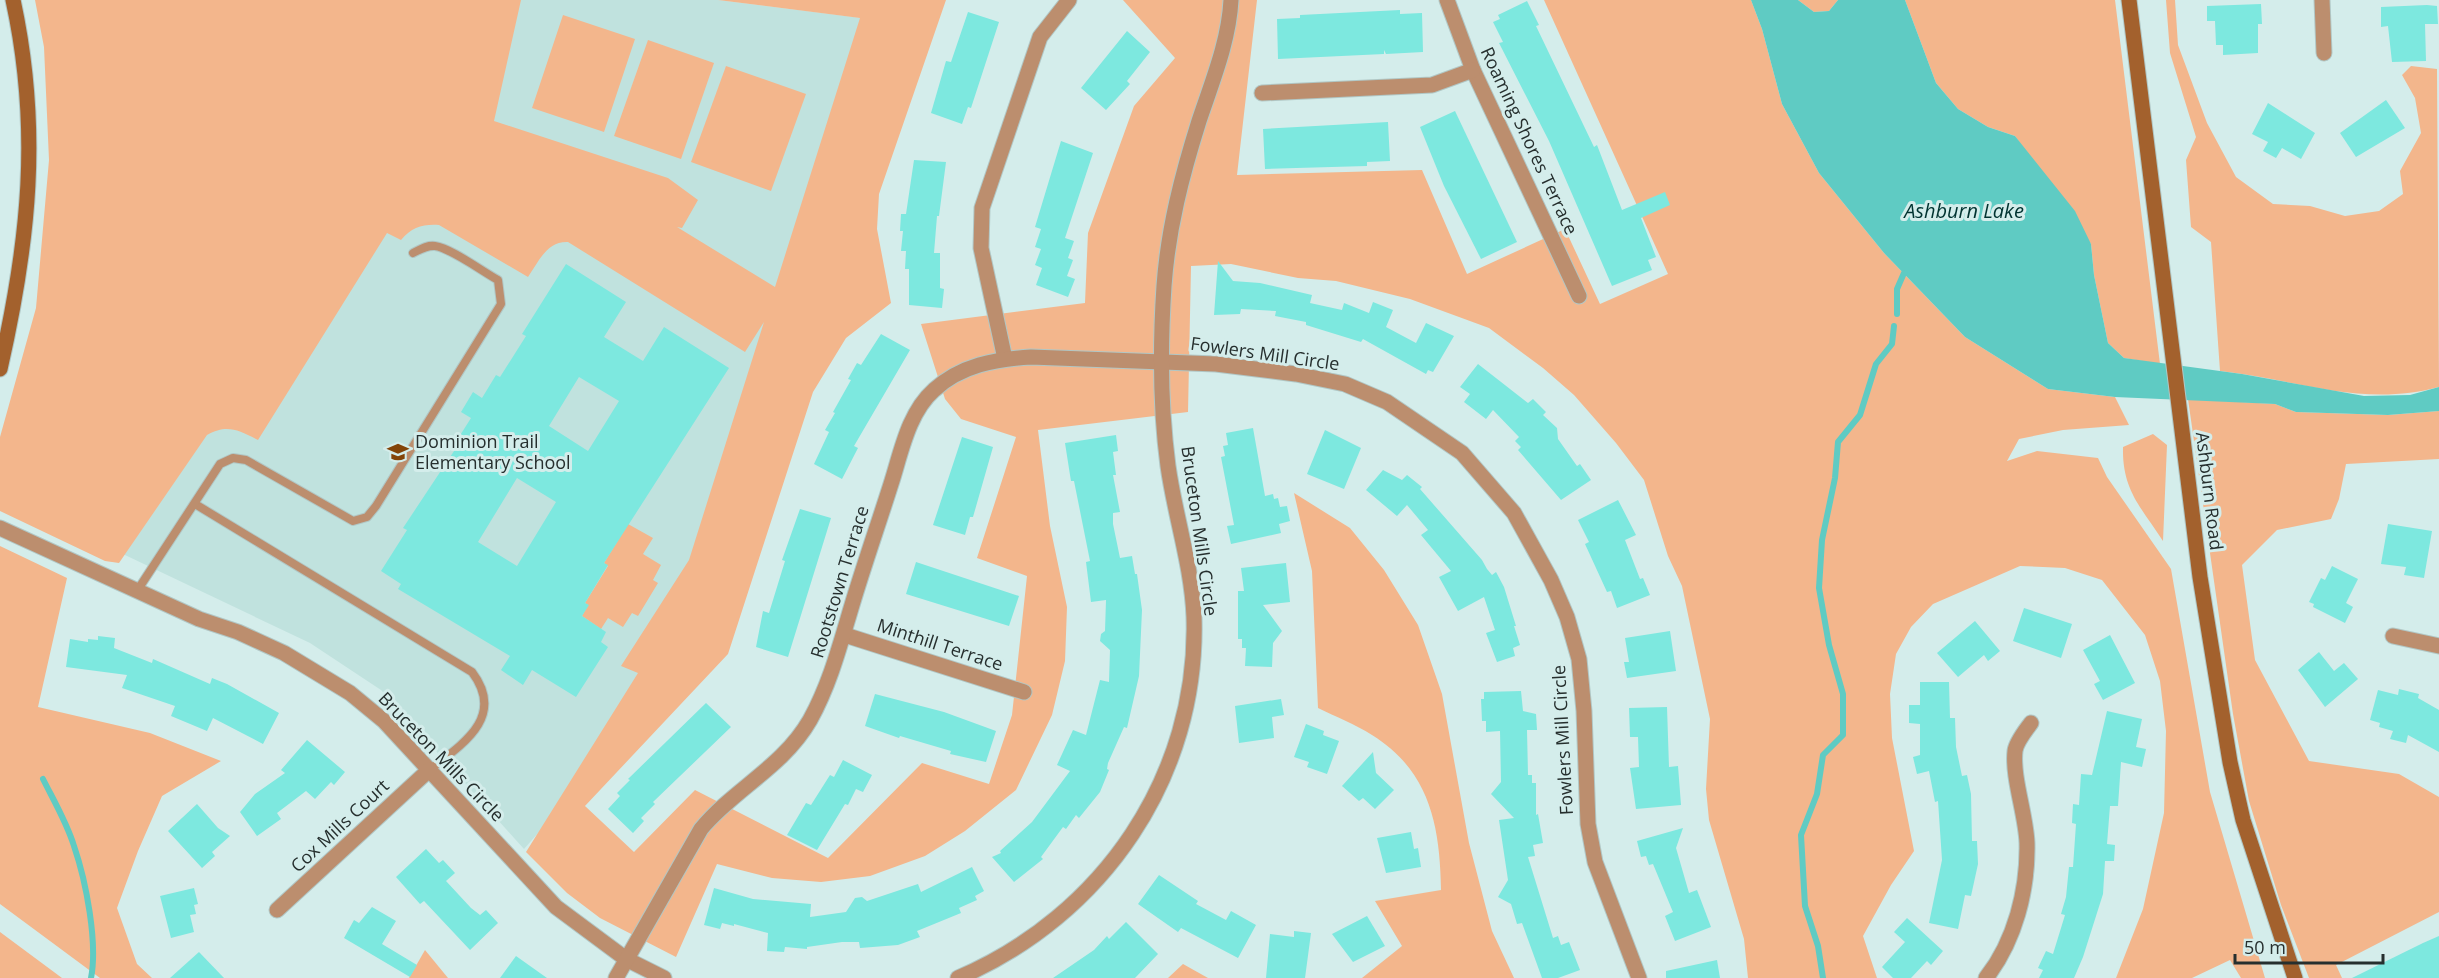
<svg xmlns="http://www.w3.org/2000/svg" width="2439" height="978" viewBox="0 0 2439 978" font-family="'Open Sans',sans-serif">
  <style>
    .built { fill: #c0e2de }
    .green { fill: #f3b68c }
    .water { fill: #5fcbc3 }
    .lines { fill: none; stroke-linecap: round; stroke-linejoin: round }
    .stream { stroke: #5fcbc3; stroke-width: 6 }
    .building { fill: #7de8df; fill-rule: evenodd }
    .lane-casing { stroke: #b1c7c5; stroke-width: 10 }
    .street-casing { stroke: #b1c7c5; stroke-width: 17 }
    .secondary-casing { stroke: #b1c7c5; stroke-width: 17 }
    .lane { stroke: #bc8e6e; stroke-width: 8 }
    .street { stroke: #bc8e6e; stroke-width: 15 }
    .secondary { stroke: #a3612d; stroke-width: 15 }
    .labels { text-anchor: middle; stroke-width: 6; stroke-linejoin: round; paint-order: stroke }
    .street-label { font-size: 18px; fill: #262f2e; stroke: #d4edeb }
    .poi-label { font-size: 18px; fill: #262f2e; stroke: #d4edeb; text-anchor: start }
    .water-label { font-size: 20px; font-style: italic; fill: #003330; stroke: #d4edeb }
  </style>
  <rect width="100%" height="100%" fill="#d4edeb"/>
  <path class="built" d="M56,0H718L909,24L728,618L524,849L381,690L310,643L5,498L57,317Z"/>
  <g class="green">
    <path d="M35,0H521L494,121L668,178L698,200L682,228L677,227L775,287L860,18L718,0H946L879,194L877,229L891,303L846,338L813,392L728,654L585,806L634,852L695,790L828,858L922,763L989,784L1012,715L1027,576L977,558L1016,437L961,419L945,399L921,324L1085,303L1088,233L1134,106L1175,58L1123,0H1257L1237,175L1422,170L1467,274L1565,229L1600,304L1668,274L1544,0H1751L1762,29L1782,104L1819,173L1884,253L1965,337L2048,389L2115,397L2129,425L2063,430L2019,439L2007,461L2037,451L2098,458L2107,477L2171,569L2210,792L2265,978H2241L2230,960L2192,978H2116L2143,909L2164,813L2166,731L2160,681L2145,635L2102,580L2065,568L2020,566L1933,604L1911,627L1896,654L1890,694L1892,738L1914,851L1891,885L1863,936L1877,978H1748L1744,939L1709,820L1706,789L1710,719L1682,586L1668,556L1644,480L1616,443L1574,395L1543,368L1489,328L1410,299L1336,281L1298,278L1231,264L1191,266L1188,412L1038,430L1050,526L1067,607L1065,661L1052,715L1016,790L965,831L925,856L870,876L821,882L772,878L717,864L676,957L600,918L567,893L526,852L638,673L621,666L689,560L764,322L745,352L568,242C547,241 539,261 528,277L439,225C423,224 412,227 401,240L387,233L258,440C238,430 227,424 207,435L119,563L105,561L0,511V437L36,308L49,160L44,47Z"/>
    <path d="M1798,0H1838L1829,11L1814,12Z"/>
    <path d="M1905,0H2115L2160,364L2124,358L2108,343L2094,275L2091,244L2015,136L1988,127L1958,109L1936,83Z"/>
    <path d="M2166,0H2175L2178,45L2207,123L2236,177L2273,204L2310,206L2345,216L2379,211L2403,194L2400,171L2421,133L2415,98L2402,75L2411,66L2437,69L2439,387C2362,408 2296,379 2220,371L2211,242L2191,227L2186,160L2196,137L2170,53Z"/>
    <path d="M563,15L635,39L604,132L532,108Z"/>
    <path d="M648,40L714,63L681,159L614,136Z"/>
    <path d="M726,66L806,94L771,191L691,162Z"/>
    <path d="M2188,399L2275,404L2296,412L2388,415L2439,411V459L2346,464L2339,499L2331,519L2277,530L2242,565L2255,660L2309,761L2399,774L2439,797V912L2336,965L2342,978H2309L2281,905L2249,801L2233,714Z"/>
    <path d="M2153,434L2167,445L2163,541C2141,507 2122,490 2123,447Z"/>
    <path d="M1294,493L1350,528L1384,570L1418,625L1442,694L1469,843L1492,931L1514,978H1362L1402,946L1375,901L1441,890C1440,826 1430,771 1372,735C1355,724 1336,717 1318,708L1312,571Z"/>
    <path d="M628,524L653,538L643,554L661,565L653,580L658,583L638,616L632,613L623,627L608,618L601,629L582,616L588,605L585,603L608,566L604,563Z"/>
    <path d="M0,546L67,578L38,707L150,733L221,761L162,796L138,851L117,908L137,964L152,978H100L0,904Z"/>
    <path d="M0,932L62,978H0Z"/>
    <path d="M425,950L448,978H409Z"/>
    <path d="M1183,964L1208,978H1168Z"/>
  </g>
  <path class="water" d="M1751,0H1798L1814,12L1829,11L1838,0H1905L1936,83L1958,109L1988,127L2015,136L2075,211L2091,244L2094,275L2108,343L2124,358L2242,374L2364,396L2410,395L2439,387V411L2388,415L2296,412L2275,404L2115,397L2048,389L1965,337L1884,253L1819,173L1782,104L1762,29Z"/>
  <g class="lines">
    <g class="stream">
      <path d="M1897,314V289L1904,273"/>
      <path d="M43,779C54,801 67,823 74,846C86,881 98,943 91,978"/>
      <path d="M1823,978L1818,946L1805,906L1801,835L1817,794L1823,755L1843,735V694L1829,645L1819,588L1822,540L1835,478L1838,442L1860,415L1876,364L1892,344L1894,326"/>
    </g>
  </g>
  <g class="building">
    <path d="M1527,1L1539,25L1536,26L1594,147L1597,145L1622,210L1665,192L1670,205L1641,218L1656,257L1648,260L1652,270L1612,286L1549,141L1499,43L1503,42L1493,22L1500,19L1498,15Z"/>
    <path d="M2261,4L2262,24H2258V53L2223,55V45H2216L2215,21H2207V6Z"/>
    <path d="M2427,5L2437,6L2438,24H2425L2426,61L2392,62L2388,26L2381,27V7Z"/>
    <path d="M1400,10V14L1422,13L1423,52L1386,54L1384,50V54L1278,59L1277,19L1300,18V15Z"/>
    <path d="M968,12L999,22L971,108L968,107L962,124L931,113L946,61L951,62Z"/>
    <path d="M1127,31L1150,52L1127,81L1130,84L1106,110L1081,88Z"/>
    <path d="M2386,100L2405,128L2356,157L2340,133Z"/>
    <path d="M2268,103L2315,133L2301,159L2282,148L2276,158L2263,151L2268,142L2252,134Z"/>
    <path d="M1455,111L1517,242L1481,259L1444,186L1420,127Z"/>
    <path d="M1388,122L1390,161L1367,162V166L1265,169L1263,129Z"/>
    <path d="M1061,141L1093,153L1065,238L1074,241L1068,258L1073,260L1067,276L1075,279L1068,297L1036,285L1042,268L1035,265L1041,249L1035,247L1041,229L1035,227Z"/>
    <path d="M914,160L946,162L939,216H937L934,253H940V288L944,289L942,308L909,305V269H905L906,251H901L903,231H900L901,214H906Z"/>
    <path d="M1218,261L1233,281L1260,283L1312,295L1310,303L1342,310L1344,303L1369,313L1373,302L1393,310L1386,327L1416,343L1426,323L1454,336L1433,372L1428,370L1426,374L1363,339L1361,342L1306,325V322L1275,316L1276,311L1241,309L1240,314L1214,315Z"/>
    <path d="M566,264L626,302L604,337L643,361L664,327L729,368L604,563L608,565L585,603L589,605L582,616L606,632L601,642L608,647L576,697L532,670L523,685L501,670L510,656L398,589L401,584L381,571L407,530L403,528L462,439L459,437L471,418L461,412L473,392L482,398L496,375L500,377L526,336L522,334ZM579,377L619,401L588,451L549,426ZM517,478L556,502L517,566L478,542Z"/>
    <path d="M881,334L910,350L854,446L858,448L842,479L814,464L829,432L825,430L835,413L833,412L851,380L848,379L857,363L861,365Z"/>
    <path d="M1478,364L1528,403L1533,399L1546,412L1543,415L1557,428L1558,439L1577,466L1580,464L1591,480L1561,500L1518,450L1521,447L1515,441L1519,437L1493,410L1486,419L1464,402L1470,394L1460,387Z"/>
    <path d="M1253,428L1265,496L1273,494L1274,499L1278,498L1280,507L1287,506L1290,521L1279,524L1281,533L1231,544L1227,526L1234,525L1221,457L1225,456L1223,446L1228,445L1226,433Z"/>
    <path d="M1325,430L1361,448L1344,489L1307,474Z"/>
    <path d="M1116,435L1118,451L1113,452L1116,475H1113L1120,512L1113,513V524L1120,558L1132,556L1135,574H1137L1142,610L1139,676L1127,728L1124,727L1108,763L1107,769L1109,770L1100,792L1079,818L1076,815L1066,829L1063,827L1041,857L1043,859L1014,882L992,857L1001,853L1000,851L1032,822L1070,771L1057,765L1073,730L1086,735L1100,680L1109,682L1110,650L1100,641L1101,634L1105,631L1106,600L1091,602L1086,562L1090,561L1074,481H1071L1070,475L1065,443Z"/>
    <path d="M962,437L993,447L973,517H970L965,535L933,525Z"/>
    <path d="M1383,470L1402,480L1407,475L1422,487L1420,489L1482,560L1487,569L1492,575L1496,572L1504,587L1516,626H1514L1520,645L1513,648L1515,656L1497,662L1486,633L1495,630L1484,597L1458,611L1439,577L1451,571L1421,535L1428,530L1407,505L1397,516L1366,490Z"/>
    <path d="M1618,500L1636,535L1625,540L1640,579L1643,578L1650,595L1617,608L1611,591L1607,592L1585,544L1589,542L1578,520Z"/>
    <path d="M800,509L831,518L788,657L756,647L763,611L769,613L785,561L782,560Z"/>
    <path d="M2388,524L2432,531L2424,578L2404,575L2406,567L2381,564Z"/>
    <path d="M916,562L1019,596L1009,626L906,594Z"/>
    <path d="M1286,563L1290,602L1263,605L1282,631L1273,643L1272,667L1245,666L1246,648H1242V639H1238V591H1244L1241,568Z"/>
    <path d="M2332,566L2358,579L2346,603L2353,607L2345,623L2313,607L2314,604L2309,602L2321,578L2325,580Z"/>
    <path d="M2024,608L2072,624L2061,658L2013,641Z"/>
    <path d="M1975,621L2000,651L1988,661L1984,655L1958,677L1937,653Z"/>
    <path d="M1670,631L1676,671L1627,678L1624,662H1629L1625,638Z"/>
    <path d="M2110,635L2135,683L2103,700L2094,684L2100,681L2083,650Z"/>
    <path d="M98,636L115,638L114,648L152,663L153,659L210,684L212,678L227,684L279,713L263,744L213,718L207,731L171,716L175,706L122,688L127,675L66,667L70,639L88,642V639L98,640Z"/>
    <path d="M2319,652L2334,671L2344,663L2358,679L2325,707L2298,670Z"/>
    <path d="M1920,682H1949L1950,718H1955L1956,747L1962,776L1967,775L1971,794L1972,841H1977L1978,864L1971,896L1965,895L1958,929L1929,923L1942,860L1938,801L1935,802L1929,771L1917,774L1913,757L1920,755V724L1909,723V705H1920Z"/>
    <path d="M2399,689L2419,694L2418,698L2439,710V752L2408,735L2406,743L2390,739L2393,731L2379,727L2380,723L2370,720L2378,690L2398,695Z"/>
    <path d="M1521,691L1523,711L1536,714L1537,730H1527L1528,775H1532V783H1536V815L1538,814L1543,843L1533,845L1535,856L1528,857L1553,938L1558,936L1561,945L1569,942L1580,970L1558,978H1542L1522,923L1517,924L1511,904L1498,897L1508,880L1499,820L1514,818L1491,794L1501,782L1500,731L1486,732V721H1482L1481,699H1484V692Z"/>
    <path d="M875,694L944,712L996,731L986,762L950,754L951,751L900,736L899,738L865,726Z"/>
    <path d="M1281,699L1284,715L1272,717L1274,738L1239,743L1235,706Z"/>
    <path d="M706,703L731,727L653,802L655,804L641,818L644,821L633,833L608,809L620,796L617,793L630,780L628,779Z"/>
    <path d="M1667,707L1669,767L1678,766L1681,805L1636,809L1630,768L1639,767L1638,737H1630L1629,708Z"/>
    <path d="M2107,711L2142,719L2136,747L2146,749L2142,767L2121,762L2118,806H2110L2107,844L2115,845L2114,861H2105L2103,894L2083,957L2074,978H2039L2043,970L2038,968L2046,951L2053,954L2065,915L2061,914L2066,897L2069,867H2073L2076,824L2072,823L2073,804L2079,805L2081,774L2092,775Z"/>
    <path d="M1306,724L1324,731L1323,735L1339,741L1327,774L1307,767L1309,762L1294,757Z"/>
    <path d="M307,740L345,772L334,785L331,782L315,799L306,791L277,813L281,819L257,836L240,812L255,794L285,773L281,770Z"/>
    <path d="M1373,752L1376,773L1394,790L1375,809L1363,798L1359,801L1342,786Z"/>
    <path d="M843,760L872,775L863,792L856,789L848,805L845,804L817,850L787,835L806,803L811,805L830,775L834,777Z"/>
    <path d="M197,804L218,828L230,836L212,852L215,856L202,868L168,831Z"/>
    <path d="M1683,828L1676,848L1689,893L1697,890L1711,927L1675,941L1665,916L1673,912L1653,864L1649,865L1646,856L1641,857L1637,841Z"/>
    <path d="M1411,832L1414,849L1418,848L1421,867L1386,873L1377,838Z"/>
    <path d="M426,849L439,863L443,860L455,873L446,881L471,908L480,915L486,910L498,923L470,950L424,901L420,904L396,877Z"/>
    <path d="M972,867L984,891L975,896L977,900L959,908L961,913L917,931L920,937L898,945L860,948L859,942H842L807,947V949L785,947L784,952L767,951L768,933L734,924V926L722,923L720,929L704,925L714,888L753,899L811,904L810,917L846,912L855,898L862,897L867,901L918,884L921,892Z"/>
    <path d="M1159,875L1198,901L1196,904L1226,920L1231,911L1256,925L1238,958L1181,928L1178,932L1138,904Z"/>
    <path d="M194,888L198,904L194,905L196,914L190,915L194,932L171,938L160,896Z"/>
    <path d="M372,907L396,921L382,944L417,965L410,977L344,938L354,920L359,923Z"/>
    <path d="M1367,916L1385,946L1353,962L1332,934Z"/>
    <path d="M1907,918L1943,951L1931,965L1927,961L1911,978H1893L1882,967L1905,942L1894,932Z"/>
    <path d="M1126,922L1158,954L1135,978H1053L1094,950L1107,936L1109,939Z"/>
    <path d="M1294,931L1311,933L1305,978H1266L1270,934L1294,937Z"/>
    <path d="M2439,936V978H2352L2423,943Z"/>
    <path d="M199,952L224,978H170Z"/>
    <path d="M516,956L547,978H500Z"/>
    <path d="M1717,960L1720,978H1666V971Z"/>
  </g>
  <g class="lines">
    <defs>
      <g id="lane">
        <path d="M195,504L472,672C506,717 463,744 429,770"/>
        <path d="M137,591L220,464L233,458L246,460L353,521L367,517L376,506L501,304L498,280C483,272 451,248 435,246C427,245 421,249 413,253"/>
      </g>
      <g id="street">
        <path d="M1447,0L1473,70L1579,296"/>
        <path d="M2322,0L2324,53"/>
        <path d="M1262,93L1432,85L1473,70"/>
        <path d="M1005,359L981,248L982,208L1040,37L1069,0"/>
        <path d="M0,528L199,619L238,632L284,653L350,693L384,721L556,907L626,959L664,978"/>
        <path d="M845,635L1024,692"/>
        <path d="M2393,636L2439,646"/>
        <path d="M277,910L429,770"/>
        <path d="M616,978L701,829C734,789 783,767 810,720C830,684 840,645 852,605C864,565 878,525 891,484C901,453 908,413 934,390C961,365 996,359 1031,357L1216,364L1296,374L1345,384L1387,402L1462,453L1514,513L1551,580L1567,617L1579,659L1584,711L1588,824L1595,862L1639,978"/>
        <path d="M958,978C1103,916 1199,776 1194,617C1192,566 1175,516 1168,466C1160,406 1160,347 1164,286C1168,229 1182,175 1199,121C1212,82 1229,41 1231,0"/>
        <path d="M1986,978C2015,941 2028,890 2027,843C2026,815 2012,777 2015,751C2016,742 2026,730 2031,723"/>
      </g>
      <g id="secondary">
        <path d="M2129,0L2200,577L2230,762L2243,820L2295,978"/>
        <path d="M0,369C29,242 41,129 13,0"/>
      </g>
    </defs>
    <use href="#lane" class="lane-casing"/>
    <use href="#street" class="street-casing"/>
    <use href="#secondary" class="secondary-casing"/>
    <use href="#lane" class="lane"/>
    <use href="#street" class="street"/>
    <use href="#secondary" class="secondary"/>
  </g>
  <defs>
    <symbol id="school-bare" viewBox="-9 -9 18 18"><path d="M0-5L7-2L0 1L-7-2ZM-4 1L0 2.5L4 1V4Q0 6-4 4Z" fill="#834408" stroke="#d4edeb" stroke-width="2.5" paint-order="stroke"/></symbol>
  </defs>
  <g fill-rule="evenodd">
    <use href="#school-bare" x="383" y="437" width="30" height="30"/>
  </g>
  <g class="labels">
    <g class="street-label">
      <text transform="translate(1529 141) rotate(65)" y="6">Roaming Shores Terrace</text>
      <text transform="translate(1265 354) rotate(8)" y="6">Fowlers Mill Circle</text>
      <text transform="translate(2209 491) rotate(83)" y="6">Ashburn Road</text>
      <text transform="translate(1199 531) rotate(82)" y="6">Bruceton Mills Circle</text>
      <text transform="translate(840 582) rotate(-73)" y="6">Rootstown Terrace</text>
      <text transform="translate(940 645) rotate(18)" y="6">Minthill Terrace</text>
      <text transform="translate(1563 740) rotate(-93)" y="6">Fowlers Mill Circle</text>
      <text transform="translate(441 757) rotate(46)" y="6">Bruceton Mills Circle</text>
      <text transform="translate(340 826) rotate(-43)" y="6">Cox Mills Court</text>
    </g>
    <g class="poi-label">
      <text x="415" y="448">Dominion Trail<tspan x="415" dy="21">Elementary School</tspan></text>
    </g>
    <g class="water-label">
      <text x="1964" y="218">Ashburn Lake</text>
    </g>
  </g>
  <path d="M2235 954v9h148v-9" fill="none" stroke="#262f2e" stroke-width="3"/>
  <text x="2244" y="954" font-size="18" fill="#262f2e" stroke="#d4edeb" stroke-width="4.5" paint-order="stroke">50 m</text>
</svg>
